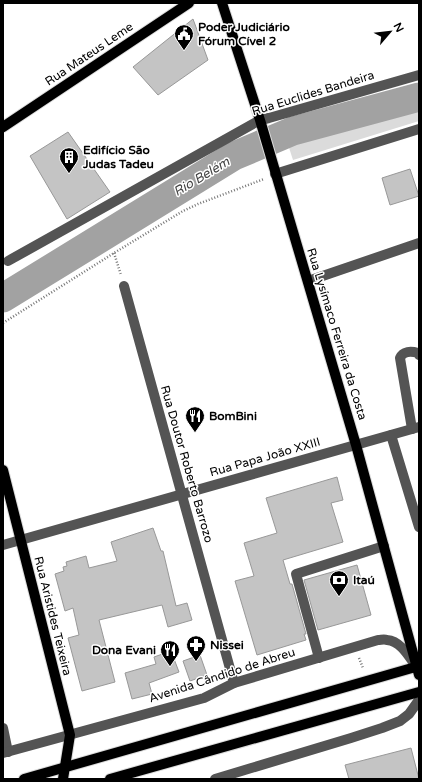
<svg xmlns="http://www.w3.org/2000/svg" width="422" height="782" viewBox="0 0 422 782" font-family="'Varela Round',sans-serif">
  <style>
    .green { fill: #dbdbdb }
    .lines { fill: none; stroke-linecap: round; stroke-linejoin: round }
    .river { stroke: #a2a2a2; stroke-width: 29 }
    .building { fill: #c4c4c4; stroke: #989898 }
    .major-casing { stroke: #dbdbdb; stroke-width: 12 }
    .path { stroke: #767676; stroke-width: 2.5; stroke-dasharray: 1 2; stroke-linecap: butt }
    .minor { stroke: #545454; stroke-width: 10 }
    .major { stroke: #000; stroke-width: 10 }
    .labels { text-anchor: middle; stroke-width: 3; stroke-linejoin: round; paint-order: stroke }
    .poi-label { font-size: 12px; font-weight: bold; fill: #000; stroke: #fff; text-anchor: start }
    .street-label { font-size: 12px; fill: #000; stroke: #fff }
    .water-label { font-size: 13px; font-style: italic; fill: #434343; stroke: #fff }
  </style>
  <rect width="100%" height="100%" fill="#fff"/>
  <path class="green" d="M419,84V121L293,160L282,126Z"/>
  <g class="lines">
    <path class="river" d="M3,298L234,156L293,131L419,97"/>
  </g>
  <g class="building">
    <path d="M193,19L208,60L158,95L133,67Z"/>
    <path d="M68,132L110,192L67,219L30,156Z"/>
    <path d="M410,169L419,196L390,205L382,178Z"/>
    <path d="M337,477L343,500L331,503L343,542L283,560L290,584H292L306,634H304L306,640L257,655L235,581L254,576L244,543L277,533L266,498Z"/>
    <path d="M153,528L161,551H163L176,606L187,603L192,620L168,627L162,605L99,620L115,682L82,691L68,638L79,635L73,608L65,611L55,574L64,571L63,567L67,566L66,562L86,556L89,568L117,561L111,542Z"/>
    <path d="M357,565L371,615L318,630L304,580Z"/>
    <path d="M171,651L179,672L149,683L152,694L132,699L125,673L156,664L154,657Z"/>
    <path d="M200,655L207,675L190,681L183,661Z"/>
    <path d="M411,748L419,779H349L345,765Z"/>
  </g>
  <g class="lines">
    <defs>
      <g id="major">
        <path d="M222,3L260,120L356,445L419,675"/>
        <path d="M3,127L189,3"/>
        <path d="M3,470L70,735L63,779"/>
        <path d="M24,779L419,666"/>
        <path d="M110,779L419,692"/>
      </g>
    </defs>
    <use href="#major" class="major-casing"/>
    <g class="path">
      <path d="M114,253L121,275"/>
      <path d="M3,323L114,253L183,211L198,204L264,179"/>
      <path d="M359,658L363,668"/>
    </g>
    <g class="minor">
      <path d="M275,174L419,129"/>
      <path d="M8,261L260,120L269,118L419,75"/>
      <path d="M308,281L419,243"/>
      <path d="M124,286L234,683"/>
      <path d="M412,429L400,358C403,351 411,351 418,353L419,355"/>
      <path d="M391,435L419,527"/>
      <path d="M3,545L419,427"/>
      <path d="M319,658L296,574L384,546"/>
      <path d="M3,728L8,752"/>
      <path d="M3,753L204,698L234,683L378,640C381,640 384,639 387,640C400,641 408,655 415,665"/>
      <path d="M215,779L351,738L382,728L400,721L409,714L419,700"/>
    </g>
    <use href="#major" class="major"/>
  </g>
  <defs>
    <symbol id="civic-pin" viewBox="-11 -11 22 30"><path d="M0 17L-7.5 6A9.5 9.5 0 1 1 7.5 6Z" fill="#000" stroke="#fff"/><path d="M-.6-6.5H3V-4.5H.6V-3L4-1V1h2V6H-6V1h2V-1L-.6-3ZM-1.2 2.5V6h2.4V2.5Z" fill="#fff"/></symbol>
    <symbol id="building-pin" viewBox="-11 -11 22 30"><path d="M0 17L-7.5 6A9.5 9.5 0 1 1 7.5 6Z" fill="#000" stroke="#fff"/><path d="M-4-6H4V6H1V3H-1V6H-4ZM-2.5-4.3h1.7v1.8h-1.7ZM.8-4.3h1.7v1.8H.8ZM-2.5-1h1.7V.8h-1.7ZM.8-1h1.7V.8H.8Z" fill="#fff"/></symbol>
    <symbol id="restaurant-pin" viewBox="-11 -11 22 30"><path d="M0 17L-7.5 6A9.5 9.5 0 1 1 7.5 6Z" fill="#000" stroke="#fff"/><path d="M-5-6h1v4h1v-4h1v4h1v-4h1v5L-1.5 .5V6h-2V.5L-5-1ZM5-6V6H3V1.5H1.5Q1.5-4 5-6Z" fill="#fff"/></symbol>
    <symbol id="bank-pin" viewBox="-11 -11 22 30"><path d="M0 17L-7.5 6A9.5 9.5 0 1 1 7.5 6Z" fill="#000" stroke="#fff"/><path d="M-6-4H6V4H-6ZM0-2.3a2.3 2.3 0 1 0 0 4.6a2.3 2.3 0 1 0 0-4.6Z" fill="#fff"/></symbol>
    <symbol id="pharmacy-pin" viewBox="-11 -11 22 30"><path d="M0 17L-7.5 6A9.5 9.5 0 1 1 7.5 6Z" fill="#000" stroke="#fff"/><path d="M-2-6h4v4h4v4h-4v4h-4v-4h-4v-4h4Z" fill="#fff"/></symbol>
  </defs>
  <g fill-rule="evenodd">
    <use href="#civic-pin" x="173" y="23" width="22" height="30"/>
    <use href="#building-pin" x="58" y="146" width="22" height="30"/>
    <use href="#restaurant-pin" x="184" y="405" width="22" height="30"/>
    <use href="#bank-pin" x="328" y="569" width="22" height="30"/>
    <use href="#pharmacy-pin" x="185" y="634" width="22" height="30"/>
    <use href="#restaurant-pin" x="159" y="639" width="22" height="30"/>
  </g>
  <g class="labels">
    <g class="poi-label">
      <text x="198" y="31">Poder Judiciário<tspan x="198" dy="14">Fórum Cível 2</tspan></text>
      <text x="83" y="154">Edifício São<tspan x="83" dy="14">Judas Tadeu</tspan></text>
      <text x="209" y="420">BomBini</text>
      <text x="353" y="584">Itaú</text>
      <text x="210" y="649">Nissei</text>
      <text x="156" y="654" text-anchor="end">Dona Evani</text>
    </g>
    <g class="street-label">
      <text transform="translate(89 54) rotate(-34)" y="4">Rua Mateus Leme</text>
      <text transform="translate(313 93) rotate(-17)" y="4">Rua Euclides Bandeira</text>
      <text transform="translate(337 334) rotate(73)" y="4">Rua Lysímaco Ferreira da Costa</text>
      <text transform="translate(265 457) rotate(-16)" y="4">Rua Papa João XXIII</text>
      <text transform="translate(187 464) rotate(74)" y="4">Rua Doutor Roberto Barrozo</text>
      <text transform="translate(53 616) rotate(76)" y="4">Rua Aristides Teixeira</text>
      <text transform="translate(222 675) rotate(-18)" y="4">Avenida Cândido de Abreu</text>
    </g>
    <g class="water-label">
      <text transform="translate(201 176) rotate(-31)" y="5">Rio Belém</text>
    </g>
  </g>
  <rect width="422" height="782" fill="none" stroke="#000000" stroke-width="8"/>
  <g transform="translate(390 32) rotate(62)" stroke="#ffffff" stroke-width="3" paint-order="stroke">
  <path d="M0-3L7 15L0 10L-7 15Z" fill="#000000"/>
  <text y="-6" font-size="11" font-weight="bold" text-anchor="middle" fill="#000000">N</text>
  </g>
</svg>
